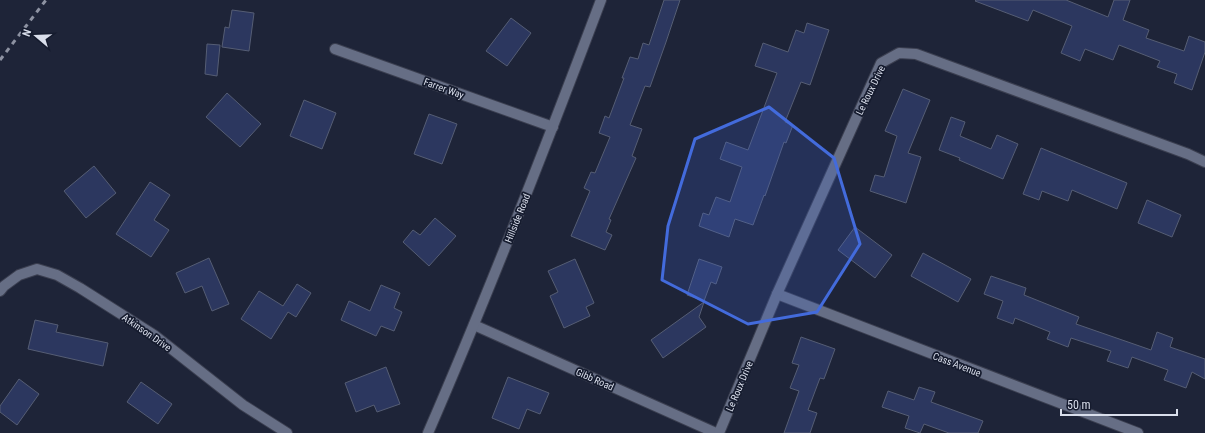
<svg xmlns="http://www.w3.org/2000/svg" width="1205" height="433" viewBox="0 0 1205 433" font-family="'Roboto Condensed',sans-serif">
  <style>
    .building { fill: #2c375f; stroke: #555d74 }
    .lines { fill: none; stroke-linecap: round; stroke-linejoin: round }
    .minor-casing { stroke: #3b3f50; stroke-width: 12 }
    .minor { stroke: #666e85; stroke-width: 10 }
    .rail { stroke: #8d92a2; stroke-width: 3; stroke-dasharray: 5 5; stroke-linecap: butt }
    .marked { fill: #436bdc; fill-opacity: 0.2; stroke: #436bdc; stroke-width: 3; stroke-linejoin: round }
    .labels { text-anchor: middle; stroke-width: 3.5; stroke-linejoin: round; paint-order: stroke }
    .street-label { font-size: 10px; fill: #d9deeb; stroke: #151b2e }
  </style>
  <rect width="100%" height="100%" fill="#1e2438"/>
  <g class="building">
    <path d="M664,0H680L666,42L650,87L645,86L630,125L642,129L632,156L636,158L609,219L611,220L606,232L612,235L605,250L571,236L590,191L584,188L591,172L595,173L610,137L599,133L605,116L609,118L624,78H622L630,57L638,59L643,43L649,45Z"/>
    <path d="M976,0H1066L1108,17L1114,0H1130L1123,20L1149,30L1146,38L1184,51L1189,36L1205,42V52L1192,90L1174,83L1177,74L1157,67L1160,61L1119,45L1113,60L1085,49L1080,61L1061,53L1072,26L1033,10L1028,21L975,1Z"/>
    <path d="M232,10L254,13L249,51L222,47L225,27L229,28Z"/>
    <path d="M511,18L531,33L507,66L486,51Z"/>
    <path d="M807,23L829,30L810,85L801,82L785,122L793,125L786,143L784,142L765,196L764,195L753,225L735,219L729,237L699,226L703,213L709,215L716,197L730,202L742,167L720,159L726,142L748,150L777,73L755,66L763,43L788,52L796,30L804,33Z"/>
    <path d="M207,44L220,45L217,76L205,74Z"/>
    <path d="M903,89L930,100L908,153L921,157L906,203L870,191L875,175L884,177L897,136L885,131Z"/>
    <path d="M227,93L261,124L240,147L206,117Z"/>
    <path d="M304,100L336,113L322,149L290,136Z"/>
    <path d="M429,114L457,124L442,164L414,154Z"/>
    <path d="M951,117L965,122L960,136L991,149L997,135L1018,144L1003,179L959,160L960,158L939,150Z"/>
    <path d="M1041,148L1127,183L1117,209L1072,190L1068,201L1042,191L1039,200L1023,194Z"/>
    <path d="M94,166L116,193L86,218L64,191Z"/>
    <path d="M150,182L170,195L154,220L169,230L151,257L116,234Z"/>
    <path d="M1147,200L1181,215L1172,237L1138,223Z"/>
    <path d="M435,218L456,236L429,266L403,242L413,230L420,235Z"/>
    <path d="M855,227L892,255L875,278L838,250Z"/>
    <path d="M923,253L971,279L958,302L911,276Z"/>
    <path d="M209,258L229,304L212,311L202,286L185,293L176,273Z"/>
    <path d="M575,259L594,303L586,307L590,316L564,328L550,296L558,292L548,271Z"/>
    <path d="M699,259L722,267L716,284L711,282L704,301L687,295Z"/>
    <path d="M991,276L1026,288L1024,295L1079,317L1076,324L1151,350L1157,332L1173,338L1170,347L1205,359V379L1192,372L1186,388L1164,380L1168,370L1132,357L1128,368L1107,361L1111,351L1071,338L1068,347L1047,339L1050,332L1015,318L1013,324L997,318L1003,301L984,294Z"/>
    <path d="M297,284L311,293L296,317L288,312L271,339L241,319L259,291L283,306Z"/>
    <path d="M381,285L400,293L394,308L402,312L394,331L381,326L376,336L341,320L349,301L370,311Z"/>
    <path d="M704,302L699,317L706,327L663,358L651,340Z"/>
    <path d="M35,320L58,325L56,332L108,343L103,366L28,349Z"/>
    <path d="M801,337L835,349L824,379L820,378L808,410L817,413L810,433H784L799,391L790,388L799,365L792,363Z"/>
    <path d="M386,367L400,404L377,412L374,405L356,412L345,383Z"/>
    <path d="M508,377L549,393L540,414L527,409L519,429L492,418Z"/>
    <path d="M19,379L39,394L17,425L0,412V406Z"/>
    <path d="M141,382L172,404L158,424L127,402Z"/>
    <path d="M919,387L935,392L931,402L983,421L978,433H949L924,424L920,433L905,428L909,416L882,407L888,391L914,400Z"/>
  </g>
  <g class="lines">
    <defs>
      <g id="minor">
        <path d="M335,49L553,127"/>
        <path d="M0,291L4,286L19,275L37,269L57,275L80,288L154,335L243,405L287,433"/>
        <path d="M777,294L1138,433"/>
        <path d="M474,325L716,433"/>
        <path d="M428,433C490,290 546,146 601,0"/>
        <path d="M719,433L777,294L881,63L899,53L916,54L1188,154L1205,162"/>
      </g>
    </defs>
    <use href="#minor" class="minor-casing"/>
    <use href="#minor" class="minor"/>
    <path class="rail" d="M0,60L46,0"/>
  </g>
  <path class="marked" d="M769,107L834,158L860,244L817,312L748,324L662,280L668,226L695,139Z"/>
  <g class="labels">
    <g class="street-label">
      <text transform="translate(444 88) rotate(20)" y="4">Farrer Way</text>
      <text transform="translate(870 90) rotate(-64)" y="4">Le Roux Drive</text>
      <text transform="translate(517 218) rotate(-68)" y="4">Hillside Road</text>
      <text transform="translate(147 332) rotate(35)" y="4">Atkinson Drive</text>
      <text transform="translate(957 364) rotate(21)" y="4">Cass Avenue</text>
      <text transform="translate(595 379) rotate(24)" y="4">Gibb Road</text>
      <text transform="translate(739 386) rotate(-67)" y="4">Le Roux Drive</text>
    </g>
  </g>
  <g transform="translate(36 36) rotate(289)" stroke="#151b2e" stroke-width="3" paint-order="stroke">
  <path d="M0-3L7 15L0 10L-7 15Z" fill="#d9deeb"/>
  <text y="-6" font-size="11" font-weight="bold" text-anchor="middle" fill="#d9deeb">N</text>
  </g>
  <path d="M1061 409v6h116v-6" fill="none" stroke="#d9deeb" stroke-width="2"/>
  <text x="1067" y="409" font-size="12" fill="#d9deeb" stroke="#151b2e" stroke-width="3" paint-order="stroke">50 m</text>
</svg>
